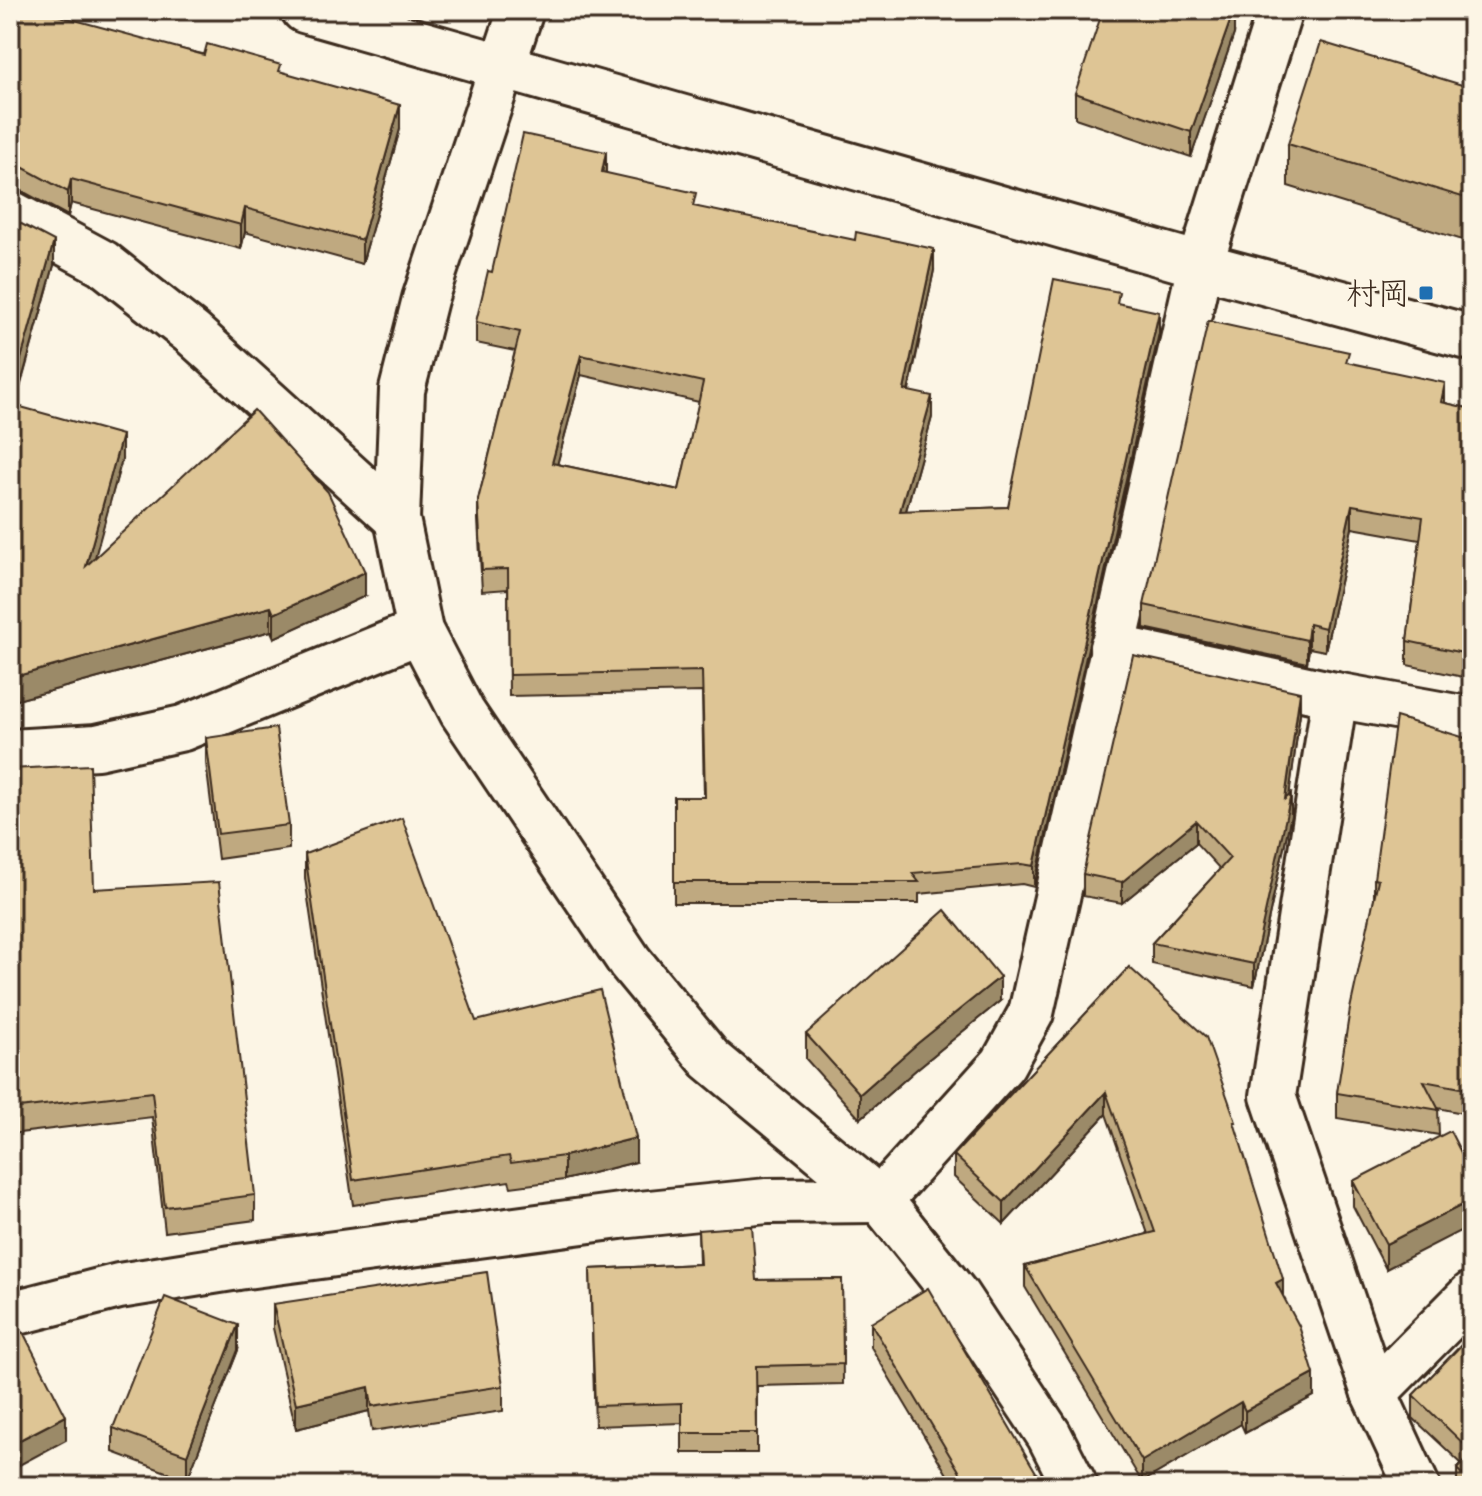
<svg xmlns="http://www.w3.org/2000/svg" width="1482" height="1496" viewBox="0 0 1482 1496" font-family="'Indie Flower','Klee One',sans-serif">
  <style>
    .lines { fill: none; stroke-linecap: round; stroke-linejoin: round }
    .minor-casing { stroke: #3b2a1e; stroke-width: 50 }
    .tertiary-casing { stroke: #3b2a1e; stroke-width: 50 }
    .path { stroke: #3b2a1e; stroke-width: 5; stroke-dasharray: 8 6; stroke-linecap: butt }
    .minor { stroke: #fcf5e5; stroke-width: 44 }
    .tertiary { stroke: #fcf5e5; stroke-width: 44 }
    .wall { fill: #bfa980; stroke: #3b2a1e; stroke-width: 2; fill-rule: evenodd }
    .shaded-wall { fill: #9b8a68; stroke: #3b2a1e; stroke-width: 2 }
    .building { fill: #dec595; stroke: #3b2a1e; stroke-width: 2; fill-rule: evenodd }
    .poi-dot { fill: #1f6fb2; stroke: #fcf5e5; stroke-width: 3 }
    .labels { text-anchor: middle; stroke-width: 6; stroke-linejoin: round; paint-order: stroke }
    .poi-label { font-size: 32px; fill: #3b2a1e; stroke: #fcf5e5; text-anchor: end }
  </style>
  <rect width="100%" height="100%" fill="#fcf5e5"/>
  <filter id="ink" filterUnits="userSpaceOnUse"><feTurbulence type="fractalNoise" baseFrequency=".0125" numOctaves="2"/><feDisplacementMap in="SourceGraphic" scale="16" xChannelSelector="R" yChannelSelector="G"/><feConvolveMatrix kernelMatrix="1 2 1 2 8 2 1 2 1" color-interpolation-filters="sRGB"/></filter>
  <g filter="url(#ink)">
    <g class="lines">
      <defs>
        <g id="minor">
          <path d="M521,10L425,299L402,390L397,519L420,631L462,712L630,962L710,1059L880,1200L957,1296L1049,1435L1075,1486"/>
          <path d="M10,213L103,263L193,334L397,519"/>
          <path d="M1112,647L1335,695L1472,720"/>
          <path d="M1335,695L1273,1096L1374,1393L1417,1486"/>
          <path d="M10,752L97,747L183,728L420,631"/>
          <path d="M10,1314L119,1286L238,1267L620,1216L767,1201L880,1200L1003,1064L1031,1013L1200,265L1280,10"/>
          <path d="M1374,1393L1472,1294"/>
        </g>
        <path id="tertiary" d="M304,10L1200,265L1472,338"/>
      </defs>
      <use href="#minor" class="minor-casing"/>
      <use href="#tertiary" class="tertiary-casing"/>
      <path class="path" d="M1324,1486L1348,1472"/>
      <use href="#minor" class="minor"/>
      <use href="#tertiary" class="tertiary"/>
    </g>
    <g class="wall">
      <path d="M10,10L281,72L400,129L362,264L245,232L241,249L71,203L68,216L22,191L10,188Z"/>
      <path d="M1234,34L1191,157L1075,118V93Z"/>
      <path d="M1472,88V243L1288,186V144Z"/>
      <path d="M606,173L696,207L934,270L909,391L932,417L906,511L1008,507L1119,304L1159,333L1034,887L1022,884L919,894V903H674V797H704L702,692L509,696L508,589L482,591L478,520V500L515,351L476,343V322L492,272ZM581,375L699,402L679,490L557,464Z"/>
      <path d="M10,218L54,265L15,406L122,459L94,558L365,596L274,638L271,631L10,702Z"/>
      <path d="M1349,363L1445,403L1472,409V679L1407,665V641L1420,540L1352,528L1325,651L1309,648L1307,663L1144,628V605Z"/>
      <path d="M1300,713L1289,795L1291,815L1254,986L1152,964V943L1220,869L1196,843L1122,903L1083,896V874Z"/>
      <path d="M206,738L289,825V849L218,859L206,763Z"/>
      <path d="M1472,740V1115L1438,1108L1439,1135L1337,1118V1093L1374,899V879Z"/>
      <path d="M10,769L255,1195V1220L165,1232L152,1117L10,1134Z"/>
      <path d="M305,854L476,1021L636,1162L564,1180L511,1187L509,1181L353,1205L305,878Z"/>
      <path d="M1129,967L1236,1131L1283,1296L1314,1396L1245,1433L1241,1424L1142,1482L1025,1287V1266L1148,1234L1106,1114L1004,1224L954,1177V1155Z"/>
      <path d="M1000,1001L918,1068L860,1119L806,1059V1034Z"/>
      <path d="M1472,1174L1386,1269L1353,1206V1181Z"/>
      <path d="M698,1230L756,1280L842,1279L843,1384L757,1386V1453H682V1423L595,1426L590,1269L699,1264Z"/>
      <path d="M273,1304L503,1386V1411L372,1431L369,1411L296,1429L273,1328Z"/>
      <path d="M871,1323L1044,1486H954L871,1347Z"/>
      <path d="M1472,1334V1486H1457V1469L1462,1464L1413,1418V1395Z"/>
      <path d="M238,1350L187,1480L113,1452V1428Z"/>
    </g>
    <g class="shaded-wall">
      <path d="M1234,10V34L1191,157V132Z"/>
      <path d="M400,105V129L362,264V240Z"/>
      <path d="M606,152V172L602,193V172Z"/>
      <path d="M71,179V203L68,216V192Z"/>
      <path d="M245,208V232L241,249V225Z"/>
      <path d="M54,241V265L10,422V398Z"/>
      <path d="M934,249V270L904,411V390Z"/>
      <path d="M1159,312V333L1034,887V866Z"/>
      <path d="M581,355V375L552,484V463Z"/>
      <path d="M1445,383V406L1441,402Z"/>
      <path d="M932,396V417L900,532V511Z"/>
      <path d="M122,435V459L86,590V566Z"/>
      <path d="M1352,505V528L1325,651V628Z"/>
      <path d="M365,572V596L274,638V614Z"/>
      <path d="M271,607V631L10,702V678Z"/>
      <path d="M1309,624V648L1307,663V640Z"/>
      <path d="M1300,692V713L1287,813L1291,794V815L1254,986V964L1285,799Z"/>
      <path d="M1196,821V843L1122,903V882Z"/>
      <path d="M1000,977V1001L918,1068L860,1119V1094L918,1043Z"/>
      <path d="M1106,1092V1114L1004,1224V1202Z"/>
      <path d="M636,1138V1162L564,1180V1156Z"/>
      <path d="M1472,1200V1225L1386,1269V1244Z"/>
      <path d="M1283,1279V1300L1276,1283Z"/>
      <path d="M238,1325V1350L187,1480V1455Z"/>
      <path d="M1314,1374V1396L1245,1433V1411Z"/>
      <path d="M369,1387V1411L296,1429V1404Z"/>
      <path d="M1241,1402V1424L1142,1482V1461Z"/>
      <path d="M66,1416V1440L10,1470V1445Z"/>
    </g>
    <g class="building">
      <path d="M10,10H38L204,55L207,44L281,65L279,71L400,105L362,240L245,208L241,225L71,179L68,192L22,167L10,164Z"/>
      <path d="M1103,10H1234L1191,132L1075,93Z"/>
      <path d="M1321,42L1472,88V200L1288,144Z"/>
      <path d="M523,134L606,152L602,172L696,193L693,206L855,240L856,232L934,249L904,390L932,396L900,511L1008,507L1054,279L1119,292L1117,303L1159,312L1034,866L1022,864L912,873L919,882H674V797H705L702,671L509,675L508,569L482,570L478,500L520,332L476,322L488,271L492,272ZM581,355L703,382L679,490L552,463Z"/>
      <path d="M10,218L54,241L10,398Z"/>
      <path d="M1208,321L1349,352L1346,362L1445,383L1441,402L1472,409V655L1407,641L1423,517L1352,505L1325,628L1309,624L1307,640L1144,605Z"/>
      <path d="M10,404L122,435L86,566L254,410L328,492L365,572L274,614L271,607L10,678Z"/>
      <path d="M1133,655L1300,692L1285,799L1291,794L1254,964L1152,943L1230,858L1196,821L1122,882L1083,874Z"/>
      <path d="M1396,717L1472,740V1090L1424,1081L1439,1110L1337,1093L1350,1009L1378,880L1374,879Z"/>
      <path d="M276,728L289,825L218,834L206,738Z"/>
      <path d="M90,765L94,889L219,882L255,1195L165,1207L152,1092L10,1109V769Z"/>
      <path d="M402,818L476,1021L600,990L636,1138L564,1156L511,1163L509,1156L353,1180L305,854Z"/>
      <path d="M945,910L1000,977L918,1043L860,1094L806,1034Z"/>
      <path d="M1129,967L1206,1037L1236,1122H1234L1283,1279L1276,1283L1299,1326L1314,1374L1245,1411L1241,1402L1142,1461L1025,1266L1155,1232L1106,1092L1004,1202L954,1155Z"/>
      <path d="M1450,1131L1472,1174V1200L1386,1244L1353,1181Z"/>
      <path d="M752,1226L756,1280L842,1279L843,1364L756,1366L757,1433H682V1403L595,1406L590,1269L700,1264L698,1230Z"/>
      <path d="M487,1272L503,1386L372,1406L369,1387L296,1404L273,1304Z"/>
      <path d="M928,1288L1044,1486H968L871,1323Z"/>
      <path d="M165,1297L238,1325L187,1455L113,1428Z"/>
      <path d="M23,1332L66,1416L10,1445V1339Z"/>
      <path d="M1472,1334V1452L1413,1395Z"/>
      <path d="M1472,1453V1484L1457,1469Z"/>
      <path d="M852,1479L853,1486H760V1481Z"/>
    </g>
  </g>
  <rect class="poi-dot" x="1418" y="285" width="16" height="16" rx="4"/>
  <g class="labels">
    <g class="poi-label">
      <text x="1410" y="304">村岡</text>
    </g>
  </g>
  <rect width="1482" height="1496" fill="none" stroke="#fcf5e5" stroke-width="40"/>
  <rect x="20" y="20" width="1442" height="1456" fill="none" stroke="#3b2a1e" stroke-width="3" filter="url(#ink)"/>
</svg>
